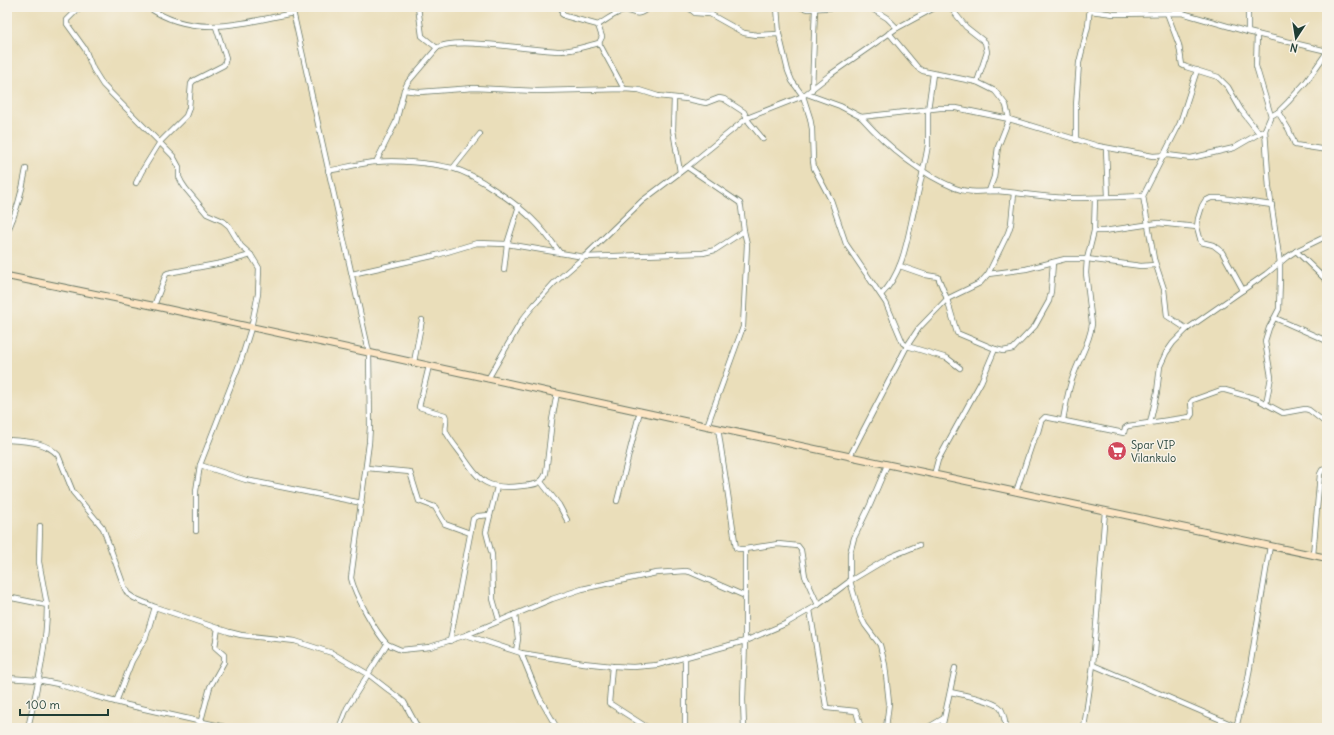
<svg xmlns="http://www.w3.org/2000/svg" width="1334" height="735" viewBox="0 0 1334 735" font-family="Delius,sans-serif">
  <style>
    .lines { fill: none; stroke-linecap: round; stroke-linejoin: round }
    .minor-casing { stroke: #667563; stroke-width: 6 }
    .secondary-casing { stroke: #667563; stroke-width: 8 }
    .minor { stroke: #fff; stroke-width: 4.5 }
    .secondary { stroke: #fce5c4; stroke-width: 6 }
    .labels { text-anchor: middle; stroke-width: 3; stroke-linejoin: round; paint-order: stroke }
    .poi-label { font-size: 11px; fill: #1f3d34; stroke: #f7f3e8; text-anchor: start }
  </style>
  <rect width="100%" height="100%" fill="#f7f3e8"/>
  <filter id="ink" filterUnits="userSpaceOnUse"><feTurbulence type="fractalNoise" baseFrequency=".025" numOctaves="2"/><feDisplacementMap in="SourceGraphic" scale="8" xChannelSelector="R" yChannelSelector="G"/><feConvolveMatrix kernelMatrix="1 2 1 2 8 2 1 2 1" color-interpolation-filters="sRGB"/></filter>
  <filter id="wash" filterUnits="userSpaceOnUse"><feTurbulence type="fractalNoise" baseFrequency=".012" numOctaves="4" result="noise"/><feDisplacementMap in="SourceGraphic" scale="16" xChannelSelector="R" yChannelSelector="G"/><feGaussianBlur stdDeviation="0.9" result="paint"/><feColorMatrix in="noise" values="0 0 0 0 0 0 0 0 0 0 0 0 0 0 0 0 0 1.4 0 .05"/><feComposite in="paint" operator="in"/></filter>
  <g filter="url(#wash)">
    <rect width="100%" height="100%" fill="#eadeba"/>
  </g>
  <g filter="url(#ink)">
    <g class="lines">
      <defs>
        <g id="minor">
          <path d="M80,7L67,20V24L85,49L93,69L103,85L173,156L179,167V177L182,183L186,189L207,214L223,221L229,226L241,246L251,255L259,268L258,294L251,328L241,360L200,465L196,491V531"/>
          <path d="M148,7C193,39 243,23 293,13"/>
          <path d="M292,7L369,352L370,426L369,443L351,578C355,595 375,631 387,644L347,708L339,728"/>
          <path d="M418,7L422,36L437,48"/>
          <path d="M562,7V14L565,16L598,25"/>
          <path d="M688,7L695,13L710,14L744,33L757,35L779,34"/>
          <path d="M777,7L779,34L788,71L792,81L803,96L810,118L812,129L813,161L814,168L831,200L846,244L886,303L903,343L907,346L947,358L960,368"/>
          <path d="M800,7L808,9L839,7"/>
          <path d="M869,7L887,18L897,28"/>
          <path d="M950,7L966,27L985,42L987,52L977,82"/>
          <path d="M1090,11L1114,14L1182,13L1248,32L1327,51"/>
          <path d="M1167,13L1179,45L1182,65L1186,67L1218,77L1228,87L1241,110L1259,133"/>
          <path d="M1248,32V7"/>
          <path d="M889,33L918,68L923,71L977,82L995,91L1006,105L1009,119L998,147L994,177L989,191"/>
          <path d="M1257,34L1256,66L1271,116"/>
          <path d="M599,43L624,89"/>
          <path d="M404,90L420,92L474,88L537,91L624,89L639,90L658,96L687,99L706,103L719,98L724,99L744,112L749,122L763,139"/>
          <path d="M812,90L815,8"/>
          <path d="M807,94L840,106L861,117L940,108H956L1009,119L1098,146L1153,156L1167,155L1191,158L1234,148L1265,130L1271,116L1278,112L1288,102L1306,82L1327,52"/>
          <path d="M674,98L673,130L680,172"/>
          <path d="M1278,112L1289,130L1295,145L1327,150"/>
          <path d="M861,117C887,146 919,173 955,188C969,194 983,191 997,191C1020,193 1043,197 1067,198C1092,198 1118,197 1143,196"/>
          <path d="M1265,130L1269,188L1280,263V278L1279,309L1269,328L1265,341L1271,377L1266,404"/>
          <path d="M1076,140V106L1079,63L1088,26L1090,7"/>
          <path d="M1106,148L1108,197"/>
          <path d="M376,162L396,122L404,90L408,82L437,48C455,36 535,51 560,51C573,51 586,46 599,43L602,37L598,25C605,21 612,15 620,12C633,7 634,21 649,7"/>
          <path d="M687,167L740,203L741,207L744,231"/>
          <path d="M453,168L480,134"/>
          <path d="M328,171C344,168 360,163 376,162C397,160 431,163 452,168C467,172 482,181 495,190C525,210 540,224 560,253"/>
          <path d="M136,183L142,171L160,142L186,116L189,108L191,84L193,81L224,65L226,58L216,27"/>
          <path d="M1094,231H1104L1158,223L1197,227"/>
          <path d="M7,233C17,211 22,193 26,169"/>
          <path d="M1296,251L1327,281"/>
          <path d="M900,266L926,275L938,277L947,299L957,333L995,349L1003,351L1013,349L1035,326L1049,301L1051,291L1053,262"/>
          <path d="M504,270L507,244L519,206"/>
          <path d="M352,274L437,255L477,243L507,244L584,257L703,253L715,250L744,231L747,244L743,327L707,426"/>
          <path d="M988,274L1026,269L1065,259H1087L1141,266L1155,265"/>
          <path d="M1243,290L1222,252L1213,245L1201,242L1197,227L1198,219L1202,206L1205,201L1211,198H1222L1272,205"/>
          <path d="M881,295C902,274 907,242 913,214C918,195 922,175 926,156L928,145V110L933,74"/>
          <path d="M154,306L166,274L168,273L222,263L251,255"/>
          <path d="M1275,318L1327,341"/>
          <path d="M1187,329L1167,316L1164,289L1154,259L1143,196L1180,123L1197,70"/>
          <path d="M414,362L422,320"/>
          <path d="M429,366L419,407L445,415C448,420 444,427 446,432C450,440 457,448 462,455C481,483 487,490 522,486C533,485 542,485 546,473L552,420L557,393"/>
          <path d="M488,379L522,320L534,305L554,283L584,257L642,201L687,167L747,118L803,96L831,74L897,28L936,7"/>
          <path d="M1063,420C1066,405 1068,388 1074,374C1080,357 1090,342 1092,324L1086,273L1087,259L1094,231L1095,198"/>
          <path d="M1150,423L1157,392L1160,366L1166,353L1173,343L1187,329L1266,274L1287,257L1296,251L1327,236"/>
          <path d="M718,428L736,548L739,549H745V596"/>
          <path d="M7,440C25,441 45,441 58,455L73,492L103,528L125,589L128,594L134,598L155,607L229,632L241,635L295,641L332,653L368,674L404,702L418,728"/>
          <path d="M850,456L907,346L919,328L947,299L980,283L988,274L1008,233L1011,224L1014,193"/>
          <path d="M200,465L246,480L362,503"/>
          <path d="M367,468L410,472L419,501L435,507L445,524L470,533"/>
          <path d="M934,475L938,460L981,382L995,349"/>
          <path d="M541,482L559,505L567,520"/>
          <path d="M497,487L486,532L492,555L493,599L499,620"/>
          <path d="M1016,492L1032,444L1038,432L1041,421L1045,417L1124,433L1125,428L1128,426L1190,417L1192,414L1191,402L1193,400L1221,390H1225L1257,399L1283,413L1305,409L1309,410L1327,424"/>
          <path d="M617,501L640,411"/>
          <path d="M40,526L39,562L47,605"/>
          <path d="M745,549L778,544L798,546L801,550L805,576L818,605"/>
          <path d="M1313,555L1320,474L1322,470L1327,468"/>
          <path d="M7,597L47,605C47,646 37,688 28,728"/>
          <path d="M810,610L826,706L827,708L856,711L861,728"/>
          <path d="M515,614L518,639L516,651"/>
          <path d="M466,635L521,653L583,663L612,666L633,667L657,665L745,641L743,700L744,728"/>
          <path d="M450,641L473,519L478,516L490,515"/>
          <path d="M387,644L401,650L430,647L466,635L552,599L582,589L656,573L686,571L690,572L745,596V641L785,624L818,605L850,581L890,557L919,545"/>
          <path d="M521,653L539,697L557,728"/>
          <path d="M1093,665L1240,728"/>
          <path d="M612,666L609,703L648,728"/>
          <path d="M7,678L38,680L58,684L94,696L127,705L229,728"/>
          <path d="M950,692C960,694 997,701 1001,709C1004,714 1005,722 1006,728"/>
          <path d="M116,702L132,661L146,637L155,607"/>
          <path d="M199,728L210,687L224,662V655L215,647L218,628"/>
          <path d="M685,728V659"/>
          <path d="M886,728L889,703L885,665L880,645L865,625L860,615L850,581V553L854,538L870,505L887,465"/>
          <path d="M927,728L944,718"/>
          <path d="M942,728L955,668"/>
          <path d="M1084,728L1093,665L1105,511"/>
          <path d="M1236,728L1248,679L1270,546"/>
        </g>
        <path id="secondary" d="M7,276L154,306L707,426L1327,558"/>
      </defs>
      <use href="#minor" class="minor-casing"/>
      <use href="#secondary" class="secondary-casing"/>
      <use href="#minor" class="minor"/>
      <use href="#secondary" class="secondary"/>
    </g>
  </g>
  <defs>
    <symbol id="supermarket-disc" viewBox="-11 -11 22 22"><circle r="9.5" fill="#d1495b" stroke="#f7f3e8"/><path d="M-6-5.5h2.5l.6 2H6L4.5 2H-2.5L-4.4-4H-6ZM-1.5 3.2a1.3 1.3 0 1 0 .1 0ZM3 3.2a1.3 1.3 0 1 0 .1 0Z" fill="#fff"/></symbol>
  </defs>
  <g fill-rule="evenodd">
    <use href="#supermarket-disc" x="1106" y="440" width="22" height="22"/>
  </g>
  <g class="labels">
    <g class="poi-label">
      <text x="1131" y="449">Spar VIP<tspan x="1131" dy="13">Vilankulo</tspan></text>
    </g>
  </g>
  <rect width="1334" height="735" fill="none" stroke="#f7f3e8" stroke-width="24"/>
  <g transform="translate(1296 38) rotate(192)" stroke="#f7f3e8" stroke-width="3" paint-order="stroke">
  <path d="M0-3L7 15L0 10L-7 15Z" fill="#1f3d34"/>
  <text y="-6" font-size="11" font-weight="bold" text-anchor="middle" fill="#1f3d34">N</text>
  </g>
  <path d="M20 709v6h88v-6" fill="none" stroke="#1f3d34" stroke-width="2"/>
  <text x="26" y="709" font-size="12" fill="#1f3d34" stroke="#f7f3e8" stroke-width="3" paint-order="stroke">100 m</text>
</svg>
